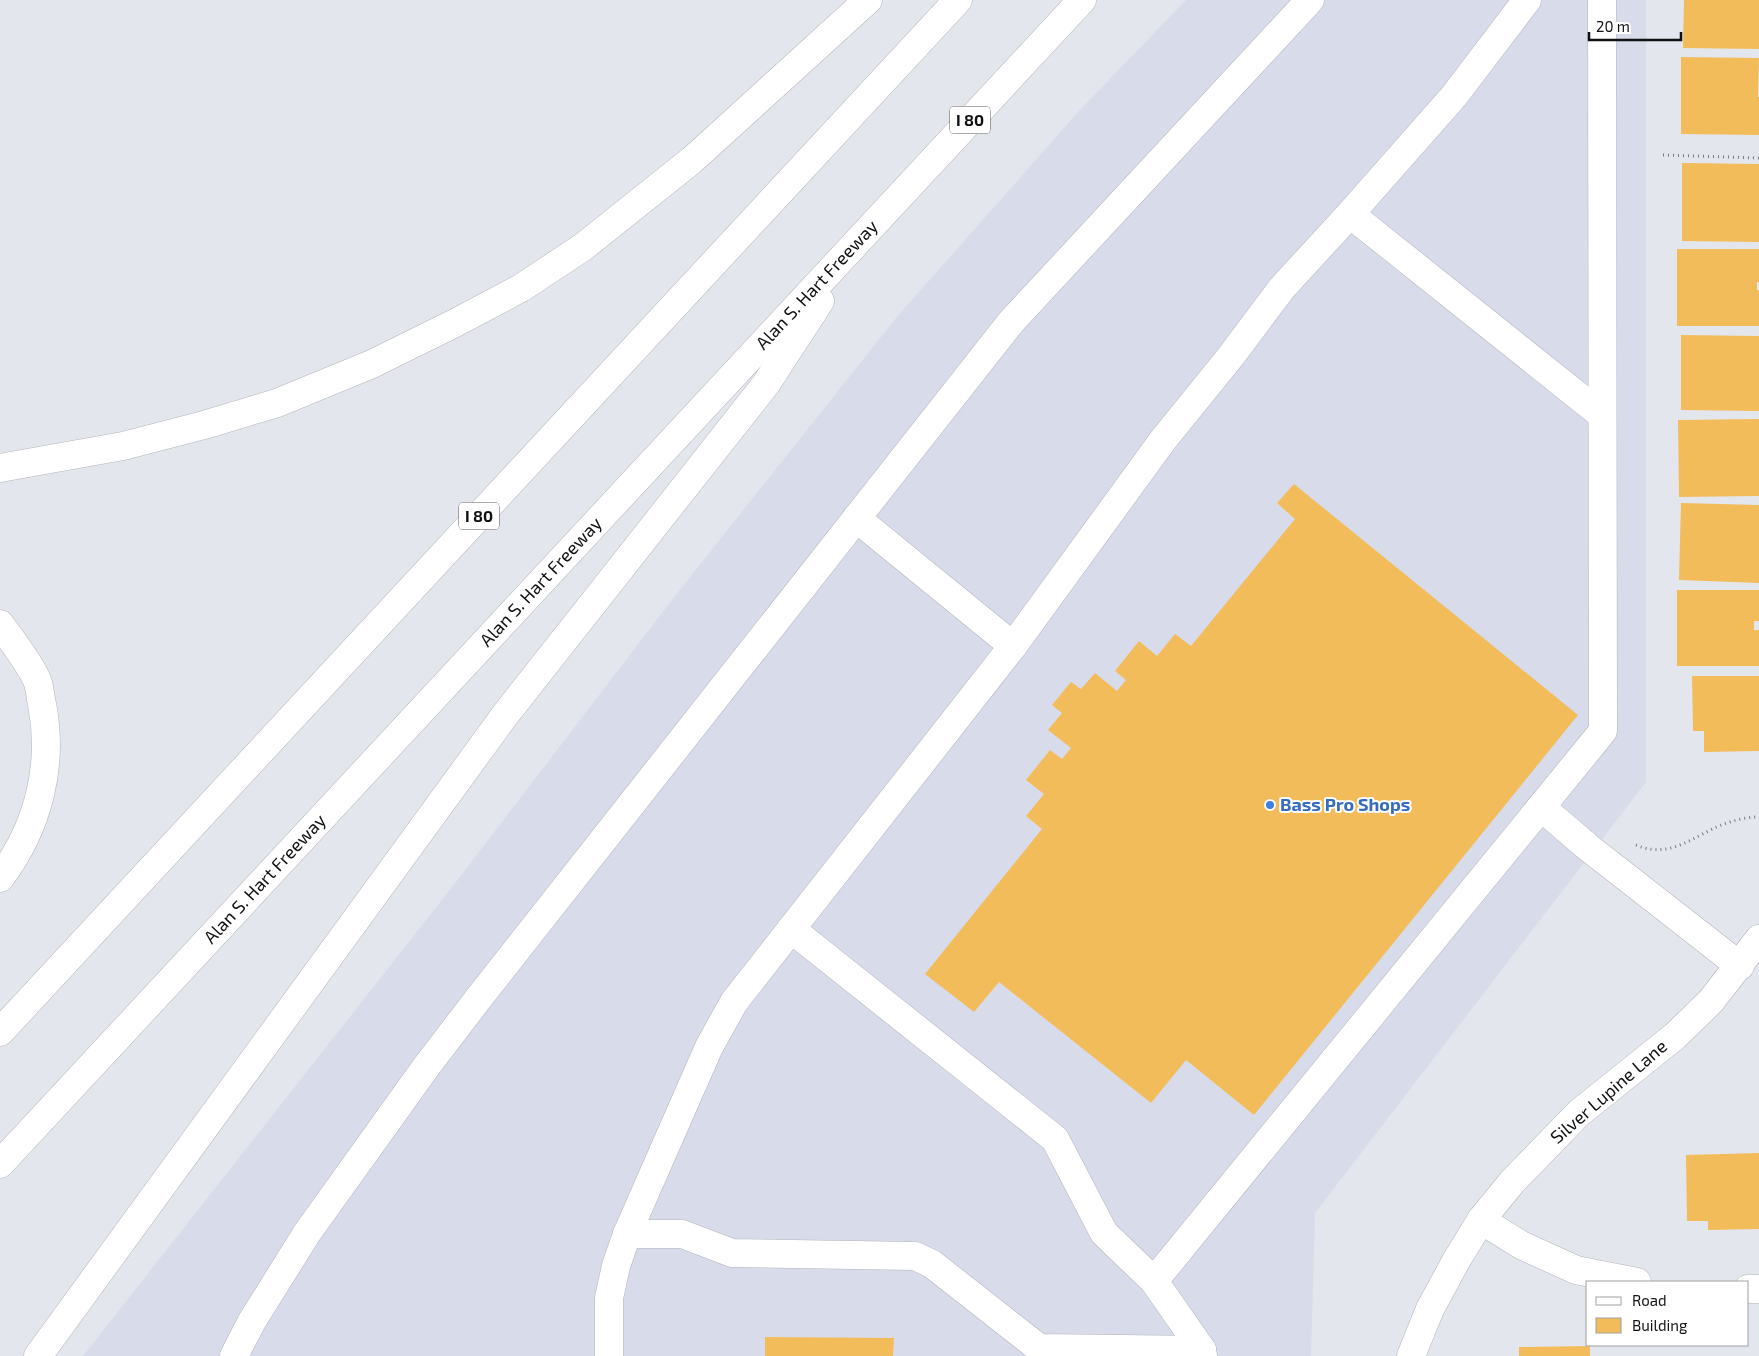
<svg xmlns="http://www.w3.org/2000/svg" width="1759" height="1356" viewBox="0 0 1759 1356" font-family="'Exo 2',sans-serif">
  <style>
    .built { fill: #d8dbe9 }
    .building { fill: #f3bc5b }
    .lines { fill: none; stroke-linecap: round; stroke-linejoin: round }
    .minor-casing { stroke: #b3b5bb; stroke-width: 29 }
    .highway-casing { stroke: #b3b5bb; stroke-width: 29 }
    .path { stroke: #7a7c80; stroke-width: 3; stroke-dasharray: 1 4; stroke-linecap: butt }
    .minor { stroke: #fff; stroke-width: 28 }
    .highway { stroke: #fff; stroke-width: 28 }
    .shop-dot { fill: #3f7fe0; stroke: #fff; stroke-width: 2 }
    .labels { text-anchor: middle; stroke-width: 4; stroke-linejoin: round; paint-order: stroke }
    .shield { fill: #fff; stroke: #58585a; stroke-width: 1 }
    .shield-label { font-size: 16px; font-weight: bold; fill: #101113 }
    .street-label { font-size: 18px; fill: #101113; stroke: #fff }
    .shop-label { font-size: 18px; font-weight: bold; fill: #366cbe; stroke: #fff; text-anchor: start }
  </style>
  <rect width="100%" height="100%" fill="#e4e6ed"/>
  <path class="built" d="M1186,0H1646V782L1315,1213L1311,1356H83L456,882L675,596L896,318L1079,111Z"/>
  <g class="building">
    <path d="M1684,0H1759V49L1683,48Z"/>
    <path d="M1681,57L1759,58L1758,97H1759V135L1681,134Z"/>
    <path d="M1682,163L1759,164V242L1682,241Z"/>
    <path d="M1677,249H1759V282H1757V290H1759V326H1677Z"/>
    <path d="M1681,335L1759,336V411L1681,410Z"/>
    <path d="M1759,419V496L1679,497L1678,420Z"/>
    <path d="M1294,484L1578,715L1254,1115L1186,1060L1151,1103L999,982L974,1012L925,974L1042,829L1026,816L1044,794L1026,780L1050,750L1062,759L1071,748L1048,730L1062,713L1052,705L1071,682L1081,689L1095,673L1117,691L1126,680L1115,671L1139,641L1157,656L1175,634L1191,646L1295,519L1277,503Z"/>
    <path d="M1681,503L1759,505V583L1679,580Z"/>
    <path d="M1677,590H1759V621H1754V630H1759V666H1677Z"/>
    <path d="M1692,676H1759V751L1704,752V731H1693Z"/>
    <path d="M1759,1153V1229L1708,1230V1221H1687L1686,1155Z"/>
    <path d="M765,1337L894,1338L893,1356H765Z"/>
    <path d="M1590,1346V1356H1519V1347Z"/>
  </g>
  <g class="lines">
    <defs>
      <g id="minor">
        <path d="M1350,214L1602,415"/>
        <path d="M1013,646L1163,440L1231,356L1282,288L1350,214L1454,96L1527,0"/>
        <path d="M1541,807L1589,848L1740,966"/>
        <path d="M791,929L1055,1139L1104,1233L1154,1281"/>
        <path d="M1481,1220L1521,1245L1576,1270L1637,1282"/>
        <path d="M627,1234H682L732,1253L915,1256L932,1264L1039,1348L1202,1350L1203,1356"/>
        <path d="M1748,1289H1759"/>
        <path d="M1202,1350L1154,1281L1603,731L1602,0"/>
        <path d="M234,1356L252,1321L307,1233L426,1067L478,999L1011,322L1310,0"/>
        <path d="M609,1356V1298L616,1266L627,1234L709,1047L734,1002L1013,646L856,518"/>
        <path d="M1411,1356L1430,1309L1456,1261L1481,1220L1512,1182L1579,1113L1675,1036L1711,1001L1759,939"/>
      </g>
      <g id="highway">
        <path d="M0,468L123,446L204,425L277,403L372,364L455,323L521,288L583,247L692,160L868,0"/>
        <path d="M0,624C11,639 28,661 36,678C40,685 40,696 42,704C54,766 38,828 0,878"/>
        <path d="M0,1032L958,0"/>
        <path d="M0,1164L1082,0"/>
        <path d="M38,1356L505,715L766,384L820,301"/>
      </g>
    </defs>
    <use href="#minor" class="minor-casing"/>
    <use href="#highway" class="highway-casing"/>
    <g class="path">
      <path d="M1663,155L1759,158"/>
      <path d="M1636,845C1671,860 1694,835 1724,824C1735,820 1747,817 1759,817"/>
    </g>
    <use href="#minor" class="minor"/>
    <use href="#highway" class="highway"/>
  </g>
  <circle class="shop-dot" cx="1270" cy="805" r="5"/>
  <g class="labels">
    <g class="shield">
      <rect x="950" y="106.5" width="40" height="27" rx="4"/>
      <rect x="459" y="502.5" width="40" height="27" rx="4"/>
    </g>
    <g class="shield-label">
      <text x="970" y="126">I 80</text>
      <text x="479" y="522">I 80</text>
    </g>
    <g class="street-label">
      <text transform="translate(817 285) rotate(-47)" y="6">Alan S. Hart Freeway</text>
      <text transform="translate(541 582) rotate(-47)" y="6">Alan S. Hart Freeway</text>
      <text transform="translate(265 879) rotate(-47)" y="6">Alan S. Hart Freeway</text>
      <text transform="translate(1609 1092) rotate(-41)" y="6">Silver Lupine Lane</text>
    </g>
    <g class="shop-label">
      <text x="1280" y="811">Bass Pro Shops</text>
    </g>
  </g>
  <rect x="1586" y="1281" width="162" height="65" fill="#ffffff" stroke="#9fa0a1"/>
  <rect x="1596" y="1297" width="25" height="8" fill="#ffffff" stroke="#9fa0a1"/>
  <text x="1632" y="1306" font-size="15" fill="#101113">Road</text>
  <rect x="1596" y="1318" width="25" height="15" fill="#f3bc5b" stroke="#9fa0a1"/>
  <text x="1632" y="1331" font-size="15" fill="#101113">Building</text>
  <path d="M1589 32v8h92v-8" fill="none" stroke="#101113" stroke-width="2.5"/>
  <text x="1596" y="32" font-size="15" fill="#101113" stroke="#ffffff" stroke-width="4" paint-order="stroke">20 m</text>
</svg>
